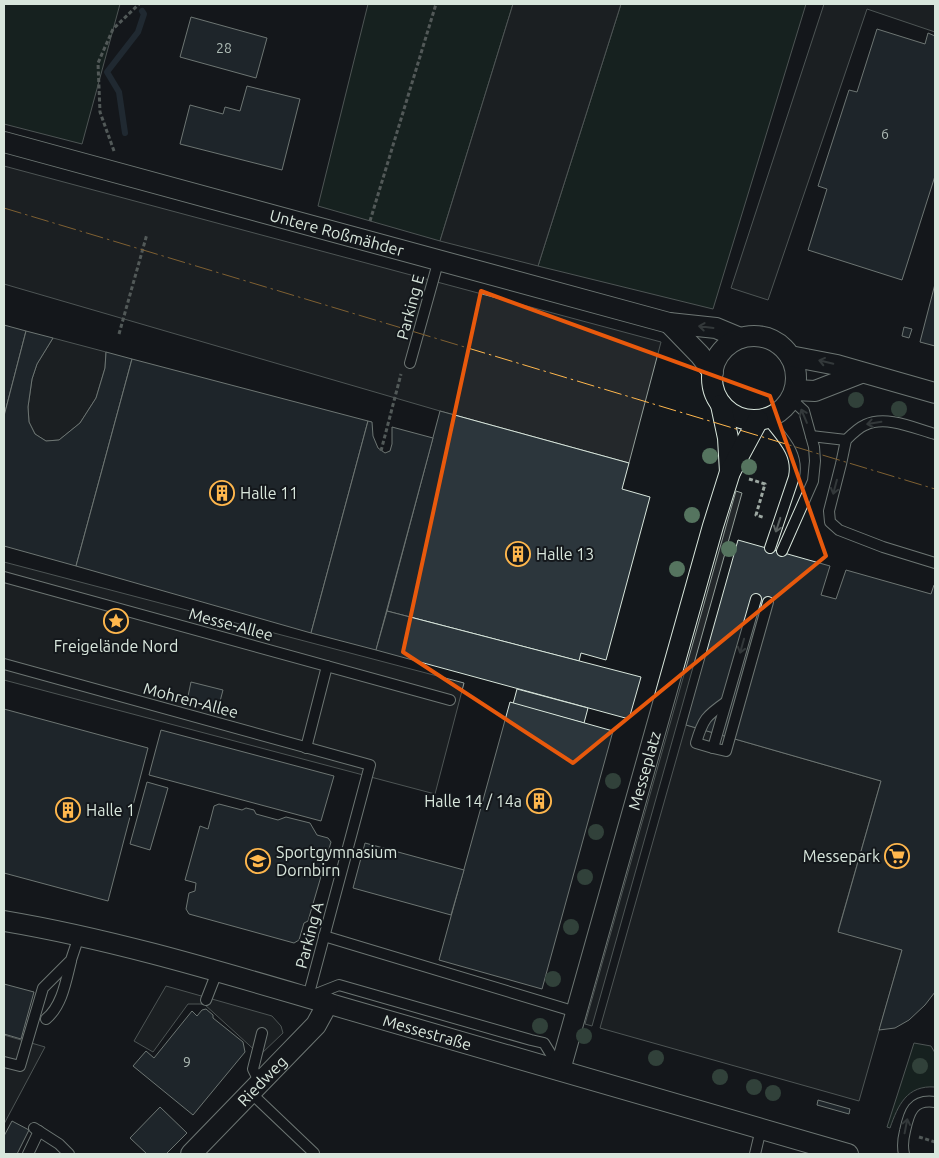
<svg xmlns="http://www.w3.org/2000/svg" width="939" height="1158" viewBox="0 0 939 1158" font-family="Ubuntu,sans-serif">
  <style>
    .green { fill: #1a2d24; stroke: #939e99 }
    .parking { fill: #24282b; stroke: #939e99 }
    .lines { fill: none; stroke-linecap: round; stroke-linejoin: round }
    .stream { stroke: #2f3f4d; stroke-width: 6 }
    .building { fill: #2c363c; stroke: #d8e6dc }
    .lane-casing { stroke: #d8e6dc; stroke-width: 12 }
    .street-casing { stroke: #d8e6dc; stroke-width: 22 }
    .path { stroke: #9da8a2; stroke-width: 3; stroke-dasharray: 4 2.5; stroke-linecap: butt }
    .lane { stroke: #14181c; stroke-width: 10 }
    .street { stroke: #14181c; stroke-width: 20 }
    .power { stroke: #ffb74d; stroke-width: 1; stroke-dasharray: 18 4 2.5 4; stroke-linecap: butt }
    .tree { fill: #55745f }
    .oneway { stroke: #59605f }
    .marked { fill: none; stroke: #e8590c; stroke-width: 4; stroke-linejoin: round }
    .labels { text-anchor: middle; stroke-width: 4; stroke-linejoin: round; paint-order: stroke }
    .number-label { font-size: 14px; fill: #adbab4 }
    .street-label { font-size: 16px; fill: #d8e6dc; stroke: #14181c }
    .poi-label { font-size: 16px; fill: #d8e6dc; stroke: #14181c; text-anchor: start }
  </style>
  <rect width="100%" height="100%" fill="#14181c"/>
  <g class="green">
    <path d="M4,4H120L82,144L4,124Z"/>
    <path d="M368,4H513L440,241L318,206Z"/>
    <path d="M621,4H806L713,309L538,266Z"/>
    <path d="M914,1043L931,1046L935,1053V1087C907,1085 898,1105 890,1128L887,1127Z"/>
  </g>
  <g class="parking">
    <path d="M513,4H621L538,266L440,241Z"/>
    <path d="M824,4H935V32L867,9L768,300L731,288Z"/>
    <path d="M4,166L661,342L629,463L440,411L4,284Z"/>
    <path d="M53,338L106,352L105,368L96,398L80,423L59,440L46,441L35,434L29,422L28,407L32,379L37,364Z"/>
    <path d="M736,491L742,493L592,1026L585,1024Z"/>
    <path d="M4,562L464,683L435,794L4,680Z"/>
    <path d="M686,725L881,781L838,931L902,950L859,1101L600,1028Z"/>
    <path d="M166,986L272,1016L281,1026L283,1033L260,1055L204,1004H188L153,1052L134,1041Z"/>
    <path d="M4,1035L45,1047L4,1124Z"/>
  </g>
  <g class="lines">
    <path class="stream" d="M125,133L119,92L107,72L138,32L144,14L142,11"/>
  </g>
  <g class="building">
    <path d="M191,17L267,38L256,78L180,57Z"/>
    <path d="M877,29L925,44L928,33L935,36V176L902,280L808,250L827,189L818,186L849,90L857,92Z"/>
    <path d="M247,86L300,99L282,170L180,144L190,105L223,114L225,107L240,111Z"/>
    <path d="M935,284V346L920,342Z"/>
    <path d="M4,325L26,331L4,416Z"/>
    <path d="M904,327L912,329L909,338L902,336Z"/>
    <path d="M26,331L53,338L37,364L32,379L28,407L29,422L35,434L46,441L59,440L80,423L96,398L105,368L106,352L132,359L76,566L4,546V416Z"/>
    <path d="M132,359L368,421L311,633L76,566Z"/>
    <path d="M440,411L629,463L622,489L650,497L606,660L581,653L579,661L387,611Z"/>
    <path d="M368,421L372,422L373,436L378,448L385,453L390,451L392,444V427L433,438L376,650L311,633Z"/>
    <path d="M738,540L830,566L821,595L836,599L846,570L931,594L934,585L935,586V992L925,1005L909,1020L895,1028L879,1030L902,950L838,932L881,781L686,725Z"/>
    <path d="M387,611L641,677L629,719L376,650Z"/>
    <path d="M191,682L223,690L218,709L187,701Z"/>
    <path d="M517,689L588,708L584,723L513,704Z"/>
    <path d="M510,702L613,731L542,989L439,960Z"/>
    <path d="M4,709L148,748L108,901L4,873Z"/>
    <path d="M161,730L334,776L321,821L149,775Z"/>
    <path d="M147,782L168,788L150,850L130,844Z"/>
    <path d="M219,804L242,810L246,808L254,810L256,814L278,820L286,817L310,823L317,835L328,838L331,842L308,921L304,923L299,940L294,943L189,914L186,909L189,893L195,891L196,883L185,880L200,826L208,829L214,806Z"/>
    <path d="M365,843L464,870L451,915L353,888Z"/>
    <path d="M4,984L34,992L21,1039L4,1034Z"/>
    <path d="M206,1009L213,1015V1018L243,1042L245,1052L193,1115L133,1066L146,1051L154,1058L192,1011L197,1016L202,1010Z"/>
    <path d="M818,1100L850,1109L849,1114L817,1105Z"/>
    <path d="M160,1107L187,1133L166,1154H147L130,1138Z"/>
    <path d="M12,1121L29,1130L17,1154H4V1136Z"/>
  </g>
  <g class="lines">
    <defs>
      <g id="lane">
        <path d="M410,363L439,259"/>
        <path d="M767,418C781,437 799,452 794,477L770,548"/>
        <path d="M935,434C914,428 886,415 865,425C858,428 851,435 846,440L841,464L829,511L830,522L839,530L883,547L935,563"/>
        <path d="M811,436L846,440"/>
        <path d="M782,551L813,481L815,461L814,447L804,411L791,399"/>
        <path d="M4,577L450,700"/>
        <path d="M756,599L713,748L726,751L768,602"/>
        <path d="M4,664L370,765L308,997"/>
        <path d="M306,748L327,666"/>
        <path d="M713,748L696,743C703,719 706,716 726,702"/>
        <path d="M324,936L576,1012"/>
        <path d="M311,996L339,985L531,1040L544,1043L560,1069"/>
        <path d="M206,1000L217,972"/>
        <path d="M46,1019C62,1006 66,981 71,961"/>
        <path d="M4,1062L20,1066L43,988L71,960L79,936"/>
        <path d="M260,1083L253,1069L262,1033"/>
        <path d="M251,1093L314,1153"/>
        <path d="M34,1128L59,1144L69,1154"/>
        <path d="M28,1154L39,1131"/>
        <path d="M755,1154L761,1129"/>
        <path d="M904,1154C902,1146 903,1139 905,1131C909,1112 913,1099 935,1102"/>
      </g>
      <g id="street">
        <path id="s1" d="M4,142L669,323L716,328L740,338"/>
        <path d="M669,323L700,355L713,372"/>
        <circle cx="754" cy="378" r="42"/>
        <path d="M790,356L837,365L935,393"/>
        <path d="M795,390L815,391L861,373"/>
        <path d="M721,405L728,438L730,472"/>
        <path id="s2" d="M4,921C117,940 227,974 337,1006C507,1055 677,1106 848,1154"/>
        <path id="s3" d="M560,1070L713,526L730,472L758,420"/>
        <path id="s4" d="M191,1154L316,1025L328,1003"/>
      </g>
    </defs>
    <use href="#lane" class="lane-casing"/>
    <use href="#street" class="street-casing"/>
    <g class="path">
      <path d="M114,151L100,112L98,63L113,29L139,4"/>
      <path d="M370,221L436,4"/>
      <path d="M119,334L147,234"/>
      <path d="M381,451L401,374"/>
      <path d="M749,479L765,484L756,515L765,518"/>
      <path d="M919,1137L935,1142"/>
    </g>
    <use href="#lane" class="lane"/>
    <use href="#street" class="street"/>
    <path class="power" d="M4,208L935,489"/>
  </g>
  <g class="tree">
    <circle cx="856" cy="400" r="8"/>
    <circle cx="899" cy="409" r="8"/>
    <circle cx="710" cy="456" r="8"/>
    <circle cx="749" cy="467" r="8"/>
    <circle cx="692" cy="515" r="8"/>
    <circle cx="729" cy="549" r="8"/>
    <circle cx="677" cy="569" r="8"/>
    <circle cx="613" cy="781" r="8"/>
    <circle cx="596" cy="832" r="8"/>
    <circle cx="585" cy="877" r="8"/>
    <circle cx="571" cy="927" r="8"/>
    <circle cx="553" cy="979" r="8"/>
    <circle cx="540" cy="1026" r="8"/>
    <circle cx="584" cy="1036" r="8"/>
    <circle cx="656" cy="1058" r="8"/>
    <circle cx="920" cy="1066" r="8"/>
    <circle cx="720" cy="1077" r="8"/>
    <circle cx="754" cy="1087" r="8"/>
    <circle cx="773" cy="1093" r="8"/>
  </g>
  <defs><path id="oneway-shaft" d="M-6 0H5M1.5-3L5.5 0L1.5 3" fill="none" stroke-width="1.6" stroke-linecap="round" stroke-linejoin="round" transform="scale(1.25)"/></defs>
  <g class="oneway">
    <use href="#oneway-shaft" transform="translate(706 327) rotate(-173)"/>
    <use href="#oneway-shaft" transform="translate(826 362) rotate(-167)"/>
    <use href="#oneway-shaft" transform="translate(804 416) rotate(-113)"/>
    <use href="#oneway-shaft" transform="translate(874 423) rotate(171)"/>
    <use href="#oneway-shaft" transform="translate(835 487) rotate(105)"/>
    <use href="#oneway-shaft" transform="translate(778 525) rotate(108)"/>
    <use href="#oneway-shaft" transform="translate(742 646) rotate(106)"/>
    <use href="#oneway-shaft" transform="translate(906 1126) rotate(-79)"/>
  </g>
  <path d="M0 0H939V1158H0ZM481,291L770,396L826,556L573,763L403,652Z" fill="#14181c" fill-opacity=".55" fill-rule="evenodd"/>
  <path class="marked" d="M481,291L770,396L826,556L573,763L403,652Z"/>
  <defs>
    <symbol id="building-ring" viewBox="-11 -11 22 22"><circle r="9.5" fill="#14181c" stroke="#ffb74d" stroke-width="1.5"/><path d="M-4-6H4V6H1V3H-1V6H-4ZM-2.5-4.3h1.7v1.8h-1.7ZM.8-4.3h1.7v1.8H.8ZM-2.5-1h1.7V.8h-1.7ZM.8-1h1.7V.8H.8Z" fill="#ffb74d"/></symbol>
    <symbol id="sight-ring" viewBox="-11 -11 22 22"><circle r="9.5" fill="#14181c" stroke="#ffb74d" stroke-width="1.5"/><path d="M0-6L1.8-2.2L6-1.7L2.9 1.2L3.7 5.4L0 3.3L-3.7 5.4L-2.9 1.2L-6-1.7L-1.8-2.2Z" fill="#ffb74d"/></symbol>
    <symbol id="supermarket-ring" viewBox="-11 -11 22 22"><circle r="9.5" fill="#14181c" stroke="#ffb74d" stroke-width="1.5"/><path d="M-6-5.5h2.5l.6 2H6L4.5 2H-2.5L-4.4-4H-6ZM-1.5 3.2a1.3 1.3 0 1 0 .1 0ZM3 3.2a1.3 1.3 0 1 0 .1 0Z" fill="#ffb74d"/></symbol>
    <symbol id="school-ring" viewBox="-11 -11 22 22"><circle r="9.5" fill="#14181c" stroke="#ffb74d" stroke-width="1.5"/><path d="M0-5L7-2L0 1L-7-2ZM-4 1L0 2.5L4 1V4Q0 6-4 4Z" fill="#ffb74d"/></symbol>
  </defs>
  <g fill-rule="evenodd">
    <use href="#building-ring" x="208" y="479" width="28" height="28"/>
    <use href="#building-ring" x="504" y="540" width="28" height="28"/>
    <use href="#sight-ring" x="102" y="607" width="28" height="28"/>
    <use href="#building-ring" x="525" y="787" width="28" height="28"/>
    <use href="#building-ring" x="54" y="796" width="28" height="28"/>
    <use href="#supermarket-ring" x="883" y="842" width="28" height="28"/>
    <use href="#school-ring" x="244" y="847" width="28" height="28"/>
  </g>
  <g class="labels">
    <g class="number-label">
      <text x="224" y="53">28</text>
      <text x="885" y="139">6</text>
      <text x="187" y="1067">9</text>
    </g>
    <g class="street-label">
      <text dy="6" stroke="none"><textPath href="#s1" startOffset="345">Untere Roßmähder</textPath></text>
      <text transform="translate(410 307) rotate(-75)" y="6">Parking E</text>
      <text transform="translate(231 624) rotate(15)" y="6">Messe-Allee</text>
      <text transform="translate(191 700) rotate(15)" y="6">Mohren-Allee</text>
      <text dy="6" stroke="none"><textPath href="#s3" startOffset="311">Messeplatz</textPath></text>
      <text transform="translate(309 935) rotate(-75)" y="6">Parking A</text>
      <text dy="6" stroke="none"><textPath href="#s2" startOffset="438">Messestraße</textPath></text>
      <text dy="6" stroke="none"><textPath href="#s4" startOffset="102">Riedweg</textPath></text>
    </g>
    <g class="poi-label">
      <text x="240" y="499">Halle 11</text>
      <text x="536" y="560">Halle 13</text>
      <text x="116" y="652" text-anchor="middle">Freigelände Nord</text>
      <text x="522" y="807" text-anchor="end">Halle 14 / 14a</text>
      <text x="86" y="816">Halle 1</text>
      <text x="276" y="858">Sportgymnasium<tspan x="276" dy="18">Dornbirn</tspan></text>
      <text x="880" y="862" text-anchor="end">Messepark</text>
    </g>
  </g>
  <rect width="939" height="1158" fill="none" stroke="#d8e6dc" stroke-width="10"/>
</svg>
